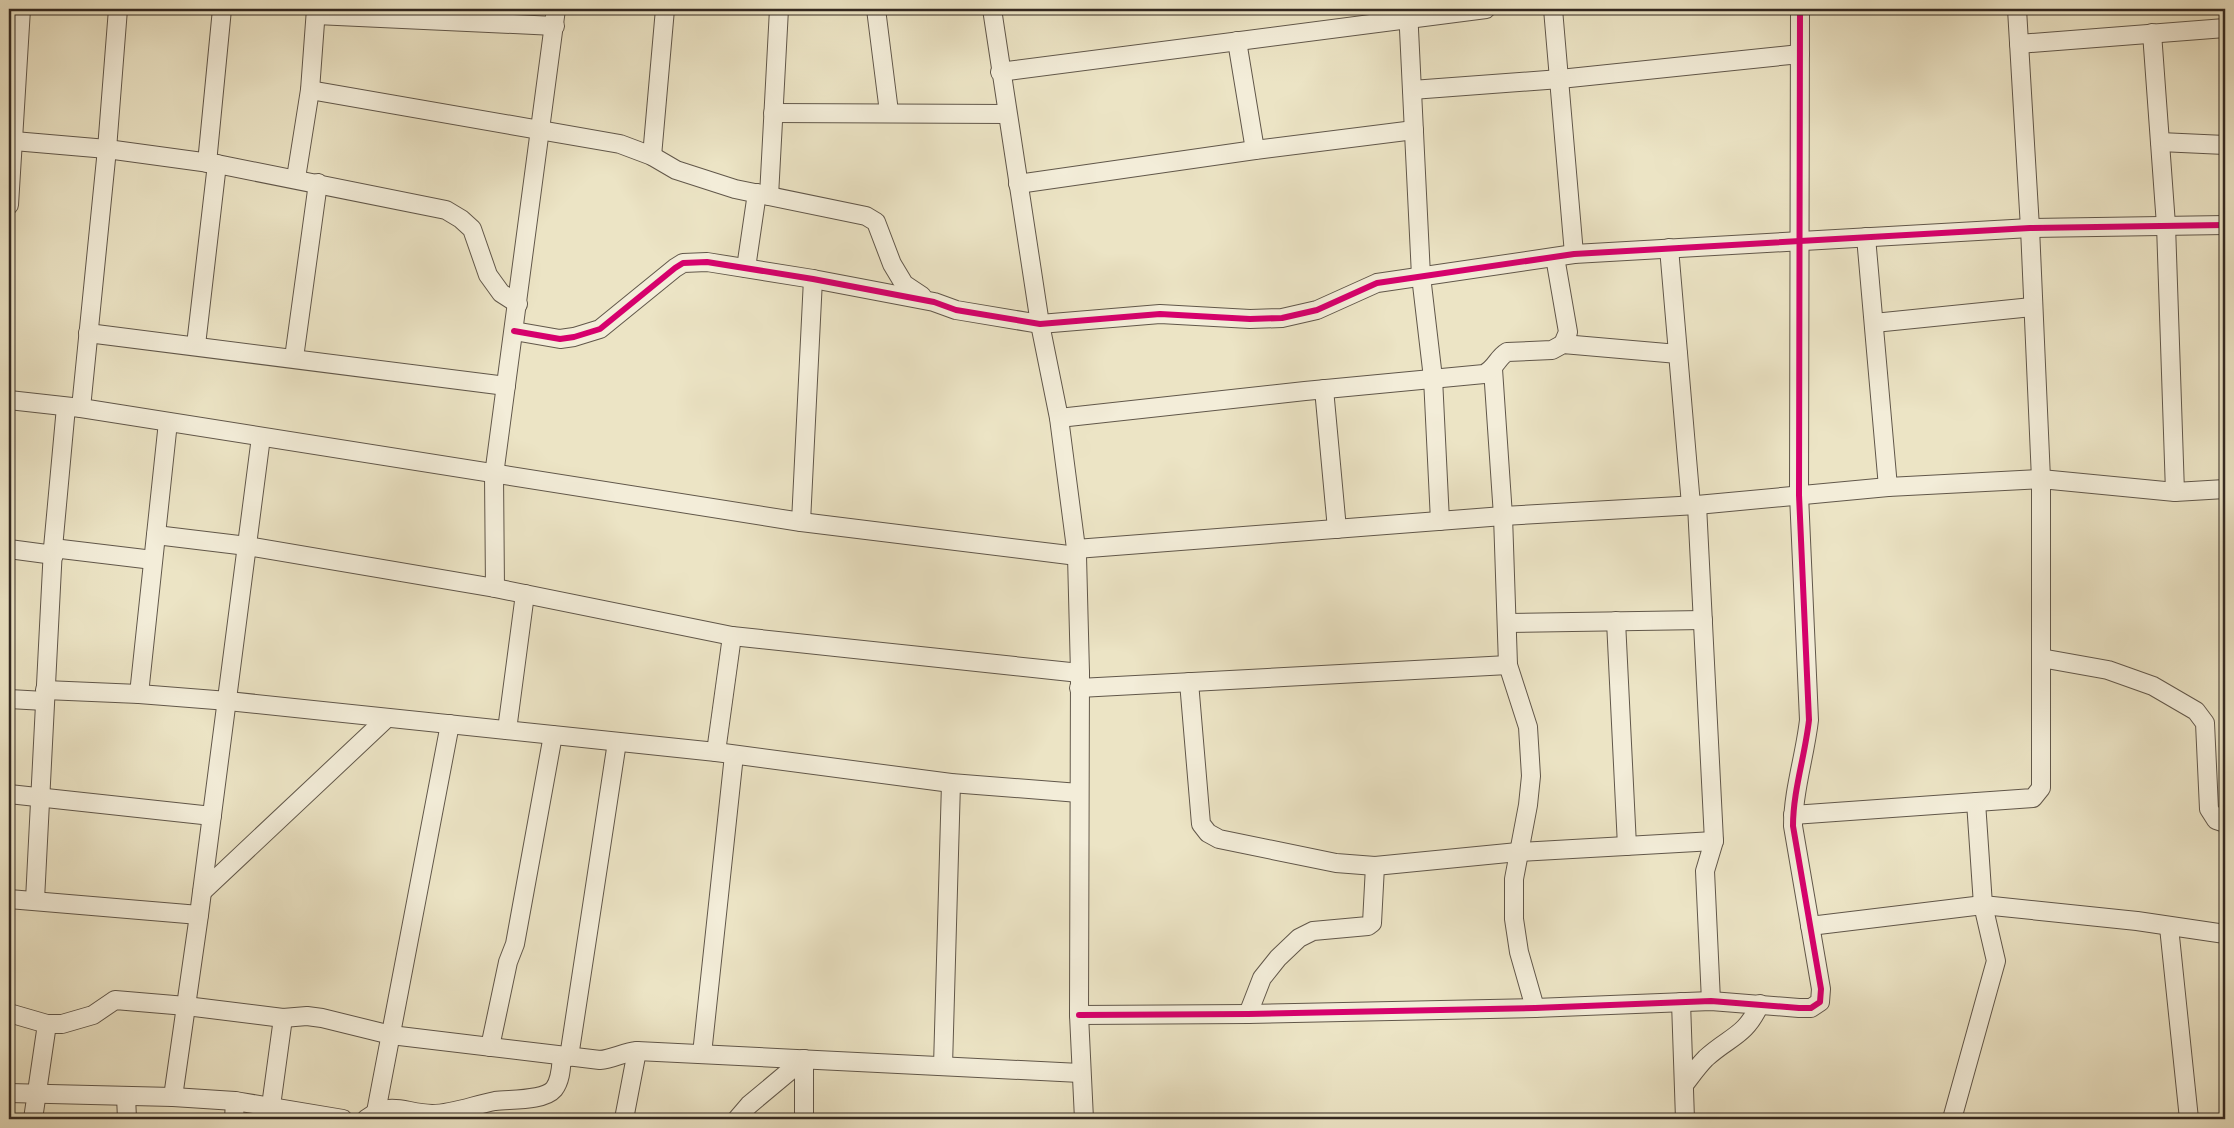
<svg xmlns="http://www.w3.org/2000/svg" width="2234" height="1128" viewBox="0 0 2234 1128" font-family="'IM FELL English',serif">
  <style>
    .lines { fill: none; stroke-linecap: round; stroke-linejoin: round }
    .street-casing { stroke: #61574a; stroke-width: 20 }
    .street { stroke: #f3edd9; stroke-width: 18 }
    .cycleway-casing { stroke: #f3edd9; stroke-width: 9 }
    .cycleway { stroke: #d6006c; stroke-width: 6 }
  </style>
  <rect width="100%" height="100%" fill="#ece4c5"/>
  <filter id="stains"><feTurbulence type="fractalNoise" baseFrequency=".004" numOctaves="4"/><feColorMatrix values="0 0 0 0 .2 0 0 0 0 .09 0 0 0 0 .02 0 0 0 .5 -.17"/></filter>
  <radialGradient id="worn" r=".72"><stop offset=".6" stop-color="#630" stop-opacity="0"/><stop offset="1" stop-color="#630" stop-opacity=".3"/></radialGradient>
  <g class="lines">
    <defs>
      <g id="street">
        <path d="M876,9L889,112"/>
        <path d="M992,9L1040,324L1059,418L1077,556L1080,673L1079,1015L1084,1119"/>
        <path d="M1408,9L1421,276L1433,378L1440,521"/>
        <path d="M1553,9L1574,254"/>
        <path d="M316,15L555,26"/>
        <path d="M2152,33L2166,225L2175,492"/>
        <path d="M1237,41L1255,150"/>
        <path d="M2019,44L2225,28"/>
        <path d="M1000,72L1486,9"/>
        <path d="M310,90L620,144L652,156L676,170L735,189L866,216L876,222L892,264L904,284L922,296"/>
        <path d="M1412,90L1560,79L1800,54"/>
        <path d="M773,113L1007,114"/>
        <path d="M14,141L107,149L217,164L446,210L461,219L472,229L488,275L501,293L518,304"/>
        <path d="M2160,142L2225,145"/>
        <path d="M652,156L665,9"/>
        <path d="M207,163L222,9"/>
        <path d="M296,178L310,90L316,9"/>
        <path d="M1018,184L1255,150L1414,130"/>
        <path d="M769,196L779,9"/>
        <path d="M9,205L21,9"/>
        <path d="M1866,237L1888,487"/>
        <path d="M1669,248L1691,505"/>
        <path d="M1555,257L1568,332L1563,344"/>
        <path d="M746,268L757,193"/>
        <path d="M1874,323L2032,307"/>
        <path d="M514,331L560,339L574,337L600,329L675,268L683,263L707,262L813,279L934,302L956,310L1040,324L1160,314L1250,319L1282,318L1317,310L1377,283L1574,254L2030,228L2225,225"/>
        <path d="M88,333L506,386"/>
        <path d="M196,345L217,164"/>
        <path d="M294,358L318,183"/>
        <path d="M1493,369L1503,516L1508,665L1528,727L1531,776L1528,805L1514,879V919L1519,952L1535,1008"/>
        <path d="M1324,389L1337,529"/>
        <path d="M9,400L81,408L801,522L1077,556"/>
        <path d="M81,408L107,149L118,9"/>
        <path d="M1059,418L1305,391L1484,374C1496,368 1497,358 1507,352L1552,350L1563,344L1678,354"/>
        <path d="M1697,505L1714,841L1705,871L1711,1001"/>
        <path d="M801,522L813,279"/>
        <path d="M156,535L247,546L495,588L732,636L1080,673"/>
        <path d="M53,548L153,560"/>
        <path d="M9,549L54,555"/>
        <path d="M1076,549L1503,516L1697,505L1888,487L2041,479L2175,492L2225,489"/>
        <path d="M495,588L494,475L556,9"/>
        <path d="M1616,621L1627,846"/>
        <path d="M1507,623L1703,620"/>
        <path d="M2041,658L2108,670L2153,686L2196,711L2205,723L2209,809L2216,820L2225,823"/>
        <path d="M1189,682L1201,824L1208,833L1219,839L1336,863L1375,866L1518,852L1714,841"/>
        <path d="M1079,688L1508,665"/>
        <path d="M45,690L139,694L228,701L716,752L951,783L1079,793"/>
        <path d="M139,694L168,422"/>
        <path d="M9,699L45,701"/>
        <path d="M507,730L525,594"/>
        <path d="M716,752L732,636"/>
        <path d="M9,794L212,816"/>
        <path d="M1793,815L2033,798L2041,788V479L2030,228L2017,9"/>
        <path d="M202,892L387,718"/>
        <path d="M9,899L199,915"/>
        <path d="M35,900L53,548L66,407"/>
        <path d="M1810,926L1983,905L2137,921L2225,934"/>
        <path d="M2169,927L2189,1119"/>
        <path d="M1681,1002L1685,1119"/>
        <path d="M9,1013L47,1024H62L93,1015L115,1000L186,1006L283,1018L307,1016L322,1018L391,1035L600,1060C613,1059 624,1052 637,1051L1080,1073"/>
        <path d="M1248,1014L1262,978L1278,958L1299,938L1313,931L1368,926L1372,923L1375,866"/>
        <path d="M1079,1015L1248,1014L1535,1008L1711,1001L1799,1008H1811L1820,1002L1821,989L1793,826C1793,791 1805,756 1809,720L1799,495L1800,9"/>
        <path d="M490,1047L508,962L515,944L553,735"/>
        <path d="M702,1054L734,755"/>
        <path d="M569,1057L617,742"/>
        <path d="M943,1066L951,783"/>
        <path d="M1684,1085C1691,1076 1698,1066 1706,1058C1730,1036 1745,1037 1760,1004"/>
        <path d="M9,1093L173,1097L235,1101L343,1119"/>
        <path d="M126,1096L127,1119"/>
        <path d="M173,1097L199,915L261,437"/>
        <path d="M271,1106L283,1018"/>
        <path d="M376,1112L450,724"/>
        <path d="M33,1119L47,1024"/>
        <path d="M234,1119L235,1101"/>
        <path d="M366,1119C392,1100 403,1113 432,1114C454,1114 474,1105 495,1101C511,1099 544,1101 554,1089C561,1080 561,1067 562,1056"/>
        <path d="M624,1119L637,1051"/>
        <path d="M737,1119L749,1105L804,1059"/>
        <path d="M804,1119V1059"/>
        <path d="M1952,1119L1996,961L1983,905L1976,802"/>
      </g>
    </defs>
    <use href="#street" class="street-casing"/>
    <use href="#street" class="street"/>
    <defs>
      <g id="cycleway">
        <path d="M514,331L560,339L574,337L600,329L675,268L683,263L707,262L813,279L934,302L956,310L1040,324L1160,314L1250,319L1282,318L1317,310L1377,283L1574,254L2030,228L2225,225"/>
        <path d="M1079,1015L1248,1014L1535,1008L1711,1001L1799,1008H1811L1820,1002L1821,989L1793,826C1793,791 1805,756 1809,720L1799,495L1800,9"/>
      </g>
    </defs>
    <use href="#cycleway" class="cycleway-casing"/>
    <use href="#cycleway" class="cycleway"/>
  </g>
  <rect width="2234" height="1128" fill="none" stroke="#ece4c5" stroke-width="30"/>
  <rect x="10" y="10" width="2214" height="1108" fill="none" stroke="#332821" stroke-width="2.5"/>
  <rect x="15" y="15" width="2204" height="1098" fill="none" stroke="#332821"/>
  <rect width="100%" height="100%" filter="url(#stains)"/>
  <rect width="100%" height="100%" fill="url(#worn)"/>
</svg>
